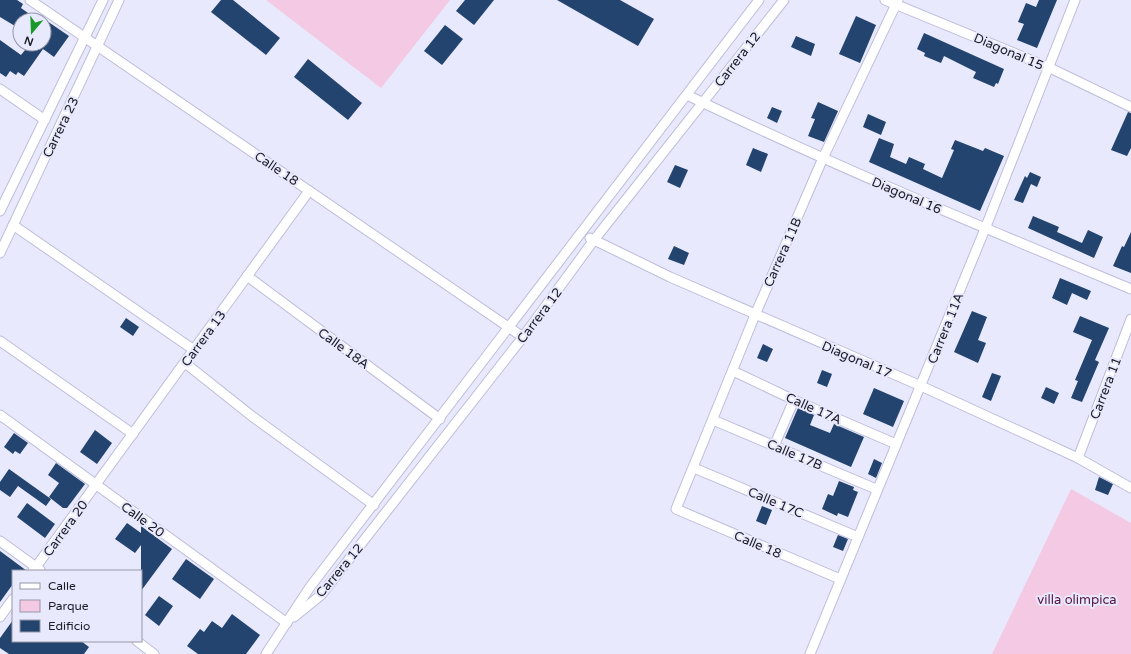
<svg xmlns="http://www.w3.org/2000/svg" width="1131" height="654" viewBox="0 0 1131 654" font-family="'Varela Round',sans-serif">
  <style>
    .green { fill: #f4c9e4 }
    .building { fill: #23446f }
    .lines { fill: none; stroke-linecap: round; stroke-linejoin: round }
    .minor-casing { stroke: #bdbddc; stroke-width: 11 }
    .minor { stroke: #fff; stroke-width: 9 }
    .labels { text-anchor: middle; stroke-width: 4; stroke-linejoin: round; paint-order: stroke }
    .street-label { font-size: 13px; fill: #1b1b26; stroke: #e8e9fc }
    .park-label { font-size: 13px; fill: #571546; stroke: #e8e9fc }
  </style>
  <rect width="100%" height="100%" fill="#e8e9fc"/>
  <g class="green">
    <path d="M266,0H450L381,88Z"/>
    <path d="M1071,489L1131,523V654H992Z"/>
  </g>
  <g class="building">
    <path d="M0,0H17L23,4L21,8L38,20H20V29L0,17Z"/>
    <path d="M221,0H233L280,38L266,55L211,12Z"/>
    <path d="M465,0H494L474,25L456,11Z"/>
    <path d="M557,0H620L654,19L638,46Z"/>
    <path d="M1039,0H1057L1037,48L1017,40L1024,24L1018,22L1026,3L1036,7Z"/>
    <path d="M856,16L876,25L860,63L839,54Z"/>
    <path d="M44,19L69,36L54,57L43,49L24,76L18,72L16,75L10,71L6,77L0,73V40L21,55L30,44H44Z"/>
    <path d="M445,25L463,39L442,65L424,51Z"/>
    <path d="M924,33L1004,69L998,84L996,83L994,87L973,78L976,72L944,56L941,63L924,56L925,53L917,49Z"/>
    <path d="M796,36L815,44L811,56L791,47Z"/>
    <path d="M308,59L362,103L348,120L294,77Z"/>
    <path d="M818,102L838,111L824,142L808,136L815,119L811,118Z"/>
    <path d="M772,107L782,111L777,123L767,118Z"/>
    <path d="M1128,112L1131,113V148L1127,156L1111,150Z"/>
    <path d="M868,114L886,122L881,135L863,127Z"/>
    <path d="M879,138L894,144L890,157L906,164L909,157L925,164L923,169L942,178L954,150L951,149L955,140L983,151L985,148L1004,156L980,211L869,162Z"/>
    <path d="M753,148L768,154L761,172L746,165Z"/>
    <path d="M675,165L688,170L680,188L667,182Z"/>
    <path d="M1030,172L1041,177L1037,187L1031,184L1023,203L1014,200L1025,176L1027,178Z"/>
    <path d="M1033,216L1059,227L1057,232L1082,243L1088,230L1103,237L1094,258L1028,228Z"/>
    <path d="M1131,232V273L1113,266L1122,246L1124,247Z"/>
    <path d="M674,246L689,253L684,265L668,259Z"/>
    <path d="M1060,278L1091,291L1087,300L1072,293L1067,305L1052,298Z"/>
    <path d="M972,311L987,317L978,340L986,343L978,363L954,352Z"/>
    <path d="M1080,316L1109,328L1095,360L1099,362L1082,402L1071,398L1078,381L1075,380L1092,340L1073,332Z"/>
    <path d="M126,318L139,327L133,336L120,327Z"/>
    <path d="M763,344L773,349L767,362L757,358Z"/>
    <path d="M822,370L832,374L827,387L817,383Z"/>
    <path d="M992,373L1001,376L991,401L982,397Z"/>
    <path d="M1046,387L1059,393L1054,404L1041,398Z"/>
    <path d="M874,388L904,401L893,427L863,414Z"/>
    <path d="M798,408L814,415L810,425L830,433L834,424L864,437L851,467L785,438Z"/>
    <path d="M95,430L112,443L97,464L80,452Z"/>
    <path d="M14,433L28,443L20,454L15,451L13,454L4,447Z"/>
    <path d="M874,459L882,463L876,478L868,474Z"/>
    <path d="M56,463L85,484L67,508H63L49,497L59,483L48,475Z"/>
    <path d="M9,469L51,499L46,506L18,486L10,497L0,490V482Z"/>
    <path d="M1099,477L1113,484L1108,495L1095,490Z"/>
    <path d="M839,481L854,487L853,490L858,492L848,517L838,513L837,516L822,509L828,494L833,496Z"/>
    <path d="M27,503L55,524L45,538L17,517Z"/>
    <path d="M762,506L772,510L766,525L756,521Z"/>
    <path d="M127,523L141,533V526L172,549L141,591V545L135,553L115,539Z"/>
    <path d="M838,535L848,539L843,551L833,547Z"/>
    <path d="M0,551L27,571H13V584L0,602Z"/>
    <path d="M186,559L214,579L200,599L172,579Z"/>
    <path d="M159,596L173,606L159,626L145,615Z"/>
    <path d="M232,614L260,635L246,654H198L187,646L200,629L204,632L212,621L222,628Z"/>
    <path d="M13,620V641H81L89,647L84,654H9L0,648V638Z"/>
  </g>
  <g class="lines">
    <defs>
      <g id="minor">
        <path d="M30,0L523,337"/>
        <path d="M885,0L1048,67L1131,107"/>
        <path d="M0,89L45,120"/>
        <path d="M687,95C832,165 982,227 1131,289"/>
        <path d="M0,211L103,0"/>
        <path d="M13,225L194,350"/>
        <path d="M590,238L670,277L921,386L1078,458L1131,488"/>
        <path d="M0,253L119,0"/>
        <path d="M247,276L440,419"/>
        <path d="M0,341L133,434"/>
        <path d="M185,363L253,417L374,505"/>
        <path d="M733,371L794,400L896,444"/>
        <path d="M0,415L287,623"/>
        <path d="M713,420L876,489"/>
        <path d="M774,446L794,400"/>
        <path d="M1078,458L1131,319"/>
        <path d="M694,468L858,537"/>
        <path d="M0,541L40,570"/>
        <path d="M33,571L309,191"/>
        <path d="M840,579L676,509L755,315L823,158L898,0"/>
        <path d="M0,617L13,599"/>
        <path d="M294,617L321,595L523,337L594,240L784,0"/>
        <path d="M137,641L154,654"/>
        <path d="M266,654L310,587L759,0"/>
        <path d="M810,654L985,229L1075,0"/>
      </g>
    </defs>
    <use href="#minor" class="minor-casing"/>
    <use href="#minor" class="minor"/>
  </g>
  <g class="labels">
    <g class="street-label">
      <text transform="translate(1009 51) rotate(23)" y="5">Diagonal 15</text>
      <text transform="translate(737 59) rotate(-52)" y="5">Carrera 12</text>
      <text transform="translate(60 127) rotate(-64)" y="5">Carrera 23</text>
      <text transform="translate(277 168) rotate(34)" y="5">Calle 18</text>
      <text transform="translate(907 195) rotate(23)" y="5">Diagonal 16</text>
      <text transform="translate(782 252) rotate(-66)" y="5">Carrera 11B</text>
      <text transform="translate(539 315) rotate(-53)" y="5">Carrera 12</text>
      <text transform="translate(945 328) rotate(-68)" y="5">Carrera 11A</text>
      <text transform="translate(203 338) rotate(-54)" y="5">Carrera 13</text>
      <text transform="translate(344 348) rotate(36)" y="5">Calle 18A</text>
      <text transform="translate(857 359) rotate(23)" y="5">Diagonal 17</text>
      <text transform="translate(1105 388) rotate(-69)" y="5">Carrera 11</text>
      <text transform="translate(814 408) rotate(24)" y="5">Calle 17A</text>
      <text transform="translate(795 454) rotate(23)" y="5">Calle 17B</text>
      <text transform="translate(776 502) rotate(23)" y="5">Calle 17C</text>
      <text transform="translate(143 519) rotate(36)" y="5">Calle 20</text>
      <text transform="translate(65 528) rotate(-54)" y="5">Carrera 20</text>
      <text transform="translate(758 544) rotate(23)" y="5">Calle 18</text>
      <text transform="translate(339 570) rotate(-50)" y="5">Carrera 12</text>
    </g>
    <g class="park-label">
      <text x="1077" y="604">villa olimpica</text>
    </g>
  </g>
  <rect x="12" y="570" width="130" height="72" fill="#e8e9fc" stroke="#9697a6"/>
  <rect x="20" y="583" width="20" height="6" fill="#ffffff" stroke="#9697a6"/>
  <text x="48" y="590" font-size="12" fill="#1b1b26">Calle</text>
  <rect x="20" y="600" width="20" height="12" fill="#f4c9e4" stroke="#9697a6"/>
  <text x="48" y="610" font-size="12" fill="#1b1b26">Parque</text>
  <rect x="20" y="620" width="20" height="12" fill="#23446f" stroke="#9697a6"/>
  <text x="48" y="630" font-size="12" fill="#1b1b26">Edificio</text>
  <g transform="translate(32 32) rotate(199)"><circle r="19" fill="#e8e9fc" stroke="#9697a6"/>
  <path d="M0-3L7 15L0 10L-7 15Z" fill="#1a982c"/>
  <text y="-6" font-size="11" font-weight="bold" text-anchor="middle" fill="#1b1b26">N</text>
  </g>
</svg>
